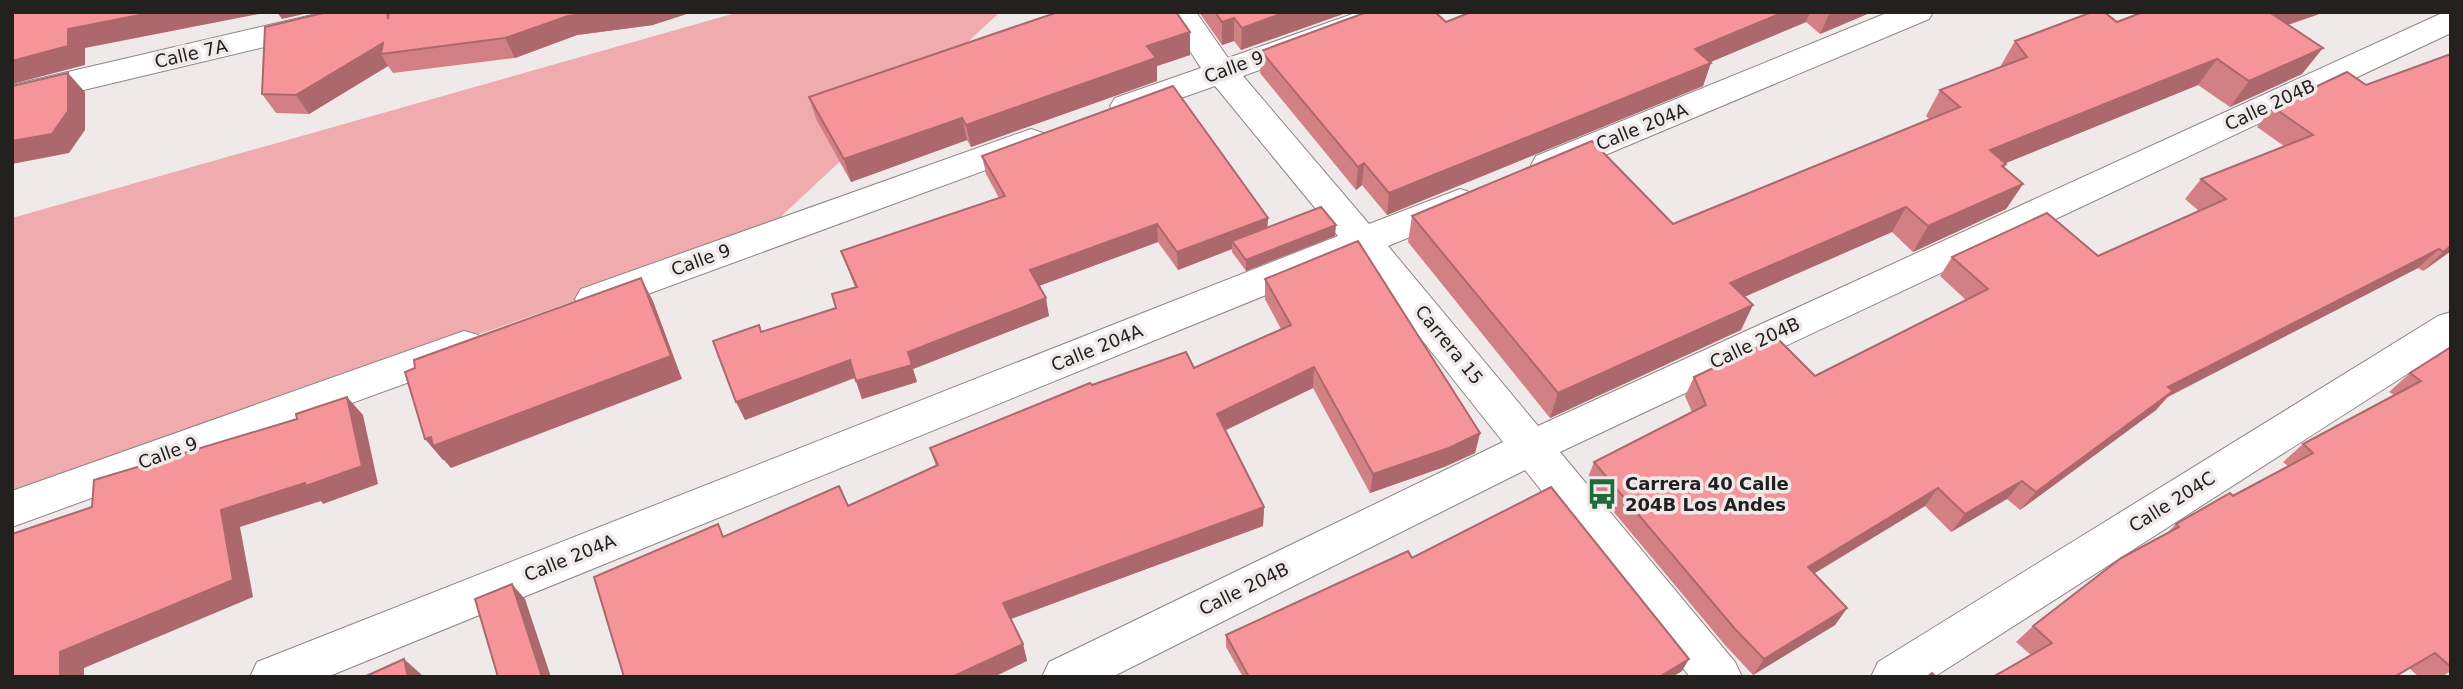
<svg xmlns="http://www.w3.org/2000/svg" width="2463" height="689" viewBox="0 0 2463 689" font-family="'DejaVu Sans',sans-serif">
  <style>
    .green { fill: #efabae }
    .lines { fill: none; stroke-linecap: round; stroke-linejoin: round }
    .street-casing { stroke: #8d8686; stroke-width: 2 }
    .street { fill: #fff; fill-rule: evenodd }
    .wall { fill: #d38084 }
    .shaded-wall { fill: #ac686c }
    .building { fill: #f5959a; stroke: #ac686c; stroke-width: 2 }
    .labels { text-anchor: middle; stroke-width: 7; stroke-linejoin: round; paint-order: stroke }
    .street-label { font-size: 18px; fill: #232020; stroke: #f0e9e9 }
    .poi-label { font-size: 18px; font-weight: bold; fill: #232020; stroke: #f0e9e9; text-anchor: start }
  </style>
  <rect width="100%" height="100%" fill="#f0e9e9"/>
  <path class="green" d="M739,12H1000L760,236L12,497V218Z"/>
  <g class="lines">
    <defs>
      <g id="street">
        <path d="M325,12H384L380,19L369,22L12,107V85Z"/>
        <path d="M1165,12H1196L1228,58L1358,12H1405L1401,19L1243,76L1369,224L1460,189L1473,193L1478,202L1473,211L1388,246L1538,426L2440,14L2451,12V33L1560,452L1735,662L1742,677H1690L1525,470L1112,677H1042L1049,662L1503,442L1357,258L327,677H250L257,662L1338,236L1215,86L1127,117L1115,114L1110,106L1115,98L1201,68Z"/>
        <path d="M1889,12H1933L1929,19L1560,174L1548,177L1536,174L1531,165L1536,156Z"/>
        <path d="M1031,129L1043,133L1048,141L1043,149L607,309L594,313L581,309L575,299L581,289Z"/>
        <path d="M2451,312V346L1934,677H1871L1878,662L2438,316Z"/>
        <path d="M464,331L478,335L483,346L478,357L12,527V491Z"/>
      </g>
    </defs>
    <use href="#street" class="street-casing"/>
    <use href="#street" class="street"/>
  </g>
  <g class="wall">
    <path d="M327,12L653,25L577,35L515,58L393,73L388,66L309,114L276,113L262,94Z"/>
    <path d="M1199,12H1349L1241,50L1234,41L1222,45Z"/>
    <path d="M1479,12H1872L1820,34L1806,22L1710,62L1703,86L1387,215L1362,185L1356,190L1260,73L1261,51L1446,22Z"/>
    <path d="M2143,12H2325L2288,25L2302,74L2230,107L2198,85L2005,163L2006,164L2004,168L2023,184L2006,209L1913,252L1892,232L1744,297L1741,330L1550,418L1408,242L1412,216L1673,224L1929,119L1926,116L1940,90L2000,67L2015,41L2117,22Z"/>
    <path d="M1190,32V55L1157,66V81L971,147L967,140L851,182L816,119L809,97Z"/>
    <path d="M2366,85L2451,251L2423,271L2418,268L2168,397L2156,410L2020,510L2007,499L1951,532L1925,506L1814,573L1847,608L1835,625L1753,675L1725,645L1587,480L1594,462L1692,412L1685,396L1694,377L1815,376L1966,300L1940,276L1952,257L2098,256L2199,211L2185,199L2201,179L2284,146L2257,127L2273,107Z"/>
    <path d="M982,156L1268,218L1267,227L1335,236L1246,271L1232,252V249L1178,270L1158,242L1039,286L1049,316L913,369L917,382L862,399L855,378L745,420L762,332L836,308L855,287L841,251L999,198L986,174Z"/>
    <path d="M1265,279L1480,433L1475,453L1444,467L1370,493L1313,388L1225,430L1264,507L1263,526L1011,619L1023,644L1027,661L726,536L848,506L936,466L930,448L1092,385L1194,368L1281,329L1265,299Z"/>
    <path d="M2451,347V671L2441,677H2419L2410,669L2031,655L2016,642L2033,626L2165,535L2176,524L2288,466L2283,462L2303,444L2394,395L2389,392L2410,373Z"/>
    <path d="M1412,558L1682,671L1672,677H1243L1226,647V635Z"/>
  </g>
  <g class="shaded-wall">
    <path d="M155,12H269L85,48V65L12,84V61L68,29Z"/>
    <path d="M277,12H313L282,19Z"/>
    <path d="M596,12H693L653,25L577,35L515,58L505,38L568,16Z"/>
    <path d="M1286,12H1349L1241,50L1242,28Z"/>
    <path d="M1784,12H1810L1806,22L1687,72L1695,49Z"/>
    <path d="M1830,12H1872L1820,34Z"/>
    <path d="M2268,12H2325L2249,38Z"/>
    <path d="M1234,18V41L1222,45V22Z"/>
    <path d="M1190,32V55L1157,66V81L971,147L966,125L1147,46Z"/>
    <path d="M383,43L381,54L388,66L309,114L296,95Z"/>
    <path d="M2323,48L2302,74L2230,107L2249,81Z"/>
    <path d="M2217,59L2198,85L1974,176L1990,150Z"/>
    <path d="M1711,63L1703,86L1387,215L1389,193Z"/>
    <path d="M68,73L85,92V130L69,153L12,164V141Z"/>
    <path d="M962,118L967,140L851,182L844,159Z"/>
    <path d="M1364,163L1362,185L1356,190L1358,167Z"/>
    <path d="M2023,184L2006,209L1913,252L1928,226Z"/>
    <path d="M1906,207L1892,232L1719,308L1730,283Z"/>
    <path d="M1268,218L1267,236L1232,241V249L1178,270L1177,252Z"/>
    <path d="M1157,224L1158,242L1033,288L1030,270Z"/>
    <path d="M1336,225L1335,236L1246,271V260Z"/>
    <path d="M2451,246V251L2423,271L2443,252Z"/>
    <path d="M2439,249L2418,268L2167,397L2156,410L2020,510L2036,492L2168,387Z"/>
    <path d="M641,278L653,301L682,379L451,468L444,460H443L425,439Z"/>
    <path d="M1046,298L1049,316L913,369L917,382L862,399L856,381L908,352Z"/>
    <path d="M1753,305L1741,330L1550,418L1558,393Z"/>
    <path d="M850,360L856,377L745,420L736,402Z"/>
    <path d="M1314,367L1313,388L1218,434L1217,414Z"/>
    <path d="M347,397L363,415L378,484L323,504L321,501L240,527L253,597L84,668V677H60V652Z"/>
    <path d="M1480,433L1475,453L1444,467L1370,493L1373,474Z"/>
    <path d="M2022,481L2007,499L1951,532L1965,514Z"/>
    <path d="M1938,488L1925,506L1797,584L1808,567Z"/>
    <path d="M1264,507L1263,526L1008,620L1003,603Z"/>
    <path d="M512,584L525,599L551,677H542Z"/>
    <path d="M1847,608L1835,625L1753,675L1764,659Z"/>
    <path d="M1023,644L1027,661L994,677H952Z"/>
    <path d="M2435,653L2396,677H2394Z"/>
    <path d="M404,659L422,675V677H408Z"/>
    <path d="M1689,659L1682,671L1672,677H1659Z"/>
  </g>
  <g class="building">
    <path d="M12,12H155L68,29V46L12,61Z"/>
    <path d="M327,12H387L388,19L389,12H596L568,16L505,38L381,54L383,43L296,95L262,94L265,27Z"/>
    <path d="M1058,12H1176L1190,32L1147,46L1156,58L966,125L962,118L844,159L809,97Z"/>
    <path d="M1215,12H1286L1242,28L1234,18L1222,22Z"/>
    <path d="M1367,12H1435L1446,22L1471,12H1784L1695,49L1711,63L1389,193L1364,163L1358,167L1261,51Z"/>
    <path d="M2092,12H2104L2117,22L2143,12H2269L2323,48L2249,81L2217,59L1990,150L2006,164L2002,166L2023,184L1928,226L1906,207L1730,283L1753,305L1558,393L1412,216L1592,141L1673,224L1960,107L1940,90L2027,57L2015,41Z"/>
    <path d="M2451,54V246L2443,252L2439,249L2168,387L2173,391L2036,492L2022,481L1965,514L1938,488L1808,567L1847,608L1764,659L1735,629L1594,462L1706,405L1694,377L1777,338L1815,376L1988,289L1952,257L2047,213L2098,256L2226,199L2201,179L2313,135L2273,107L2347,72L2366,85Z"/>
    <path d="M68,73V111L52,134L12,141V86Z"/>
    <path d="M1173,86L1268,218L1177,252L1157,224L1030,270L1046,298L908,352L912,365L856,381L850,360L736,402L713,341L759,325L761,332L836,308L832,294L857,287L841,251L1005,196L982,156Z"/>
    <path d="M1321,207L1336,225L1246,260L1232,241Z"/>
    <path d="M1358,241L1480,433L1449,448L1373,474L1314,367L1217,414L1264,507L1003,603L1023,644L952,677H624L594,577L718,524L723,537L839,486L848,506L938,465L930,448L1090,383L1092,385L1186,352L1194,368L1291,325L1265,279Z"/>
    <path d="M641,278L671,356L433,446L431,437L425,439L405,372L415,368L414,360Z"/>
    <path d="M2451,347V667L2435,653L2394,677H1993L2052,643L2033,626L2121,558L2179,527L2176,524L2230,493L2233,496L2313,453L2303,444L2421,381L2410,373Z"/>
    <path d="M347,397L362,466L306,486L305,483L221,510L233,580L60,652V677H12V534L92,507L94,480L297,419L296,414Z"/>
    <path d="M1551,487L1689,659L1659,677H1249L1226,635L1408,551L1412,558Z"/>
    <path d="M512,584L542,677H498L475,599Z"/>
    <path d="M404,659L408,677H364Z"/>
    <path d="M1932,673L1936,677H1927Z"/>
  </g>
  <defs>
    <symbol id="bus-bare" viewBox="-9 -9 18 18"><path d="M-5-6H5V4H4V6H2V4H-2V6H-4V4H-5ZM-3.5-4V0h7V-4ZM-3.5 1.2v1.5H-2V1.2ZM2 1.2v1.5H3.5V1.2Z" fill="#216a37" stroke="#f0e9e9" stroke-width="2.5" paint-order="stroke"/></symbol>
  </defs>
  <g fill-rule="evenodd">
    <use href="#bus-bare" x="1580" y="472" width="44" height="44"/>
  </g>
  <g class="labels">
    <g class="street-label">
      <text transform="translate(191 54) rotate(-13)" y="6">Calle 7A</text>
      <text transform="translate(1234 67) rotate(-20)" y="6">Calle 9</text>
      <text transform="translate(2270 105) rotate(-25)" y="6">Calle 204B</text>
      <text transform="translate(1642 127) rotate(-22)" y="6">Calle 204A</text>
      <text transform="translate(701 260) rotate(-20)" y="6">Calle 9</text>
      <text transform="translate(1755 343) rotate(-25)" y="6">Calle 204B</text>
      <text transform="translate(1449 345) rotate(51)" y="6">Carrera 15</text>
      <text transform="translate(1097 348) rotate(-22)" y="6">Calle 204A</text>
      <text transform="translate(168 453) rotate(-20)" y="6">Calle 9</text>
      <text transform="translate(2172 502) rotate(-32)" y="6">Calle 204C</text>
      <text transform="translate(570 558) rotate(-22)" y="6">Calle 204A</text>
      <text transform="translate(1244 589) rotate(-26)" y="6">Calle 204B</text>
    </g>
    <g class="poi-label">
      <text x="1625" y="490">Carrera 40 Calle<tspan x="1625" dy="21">204B Los Andes</tspan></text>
    </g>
  </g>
  <rect width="2463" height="689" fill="none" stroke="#232020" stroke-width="28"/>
</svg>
